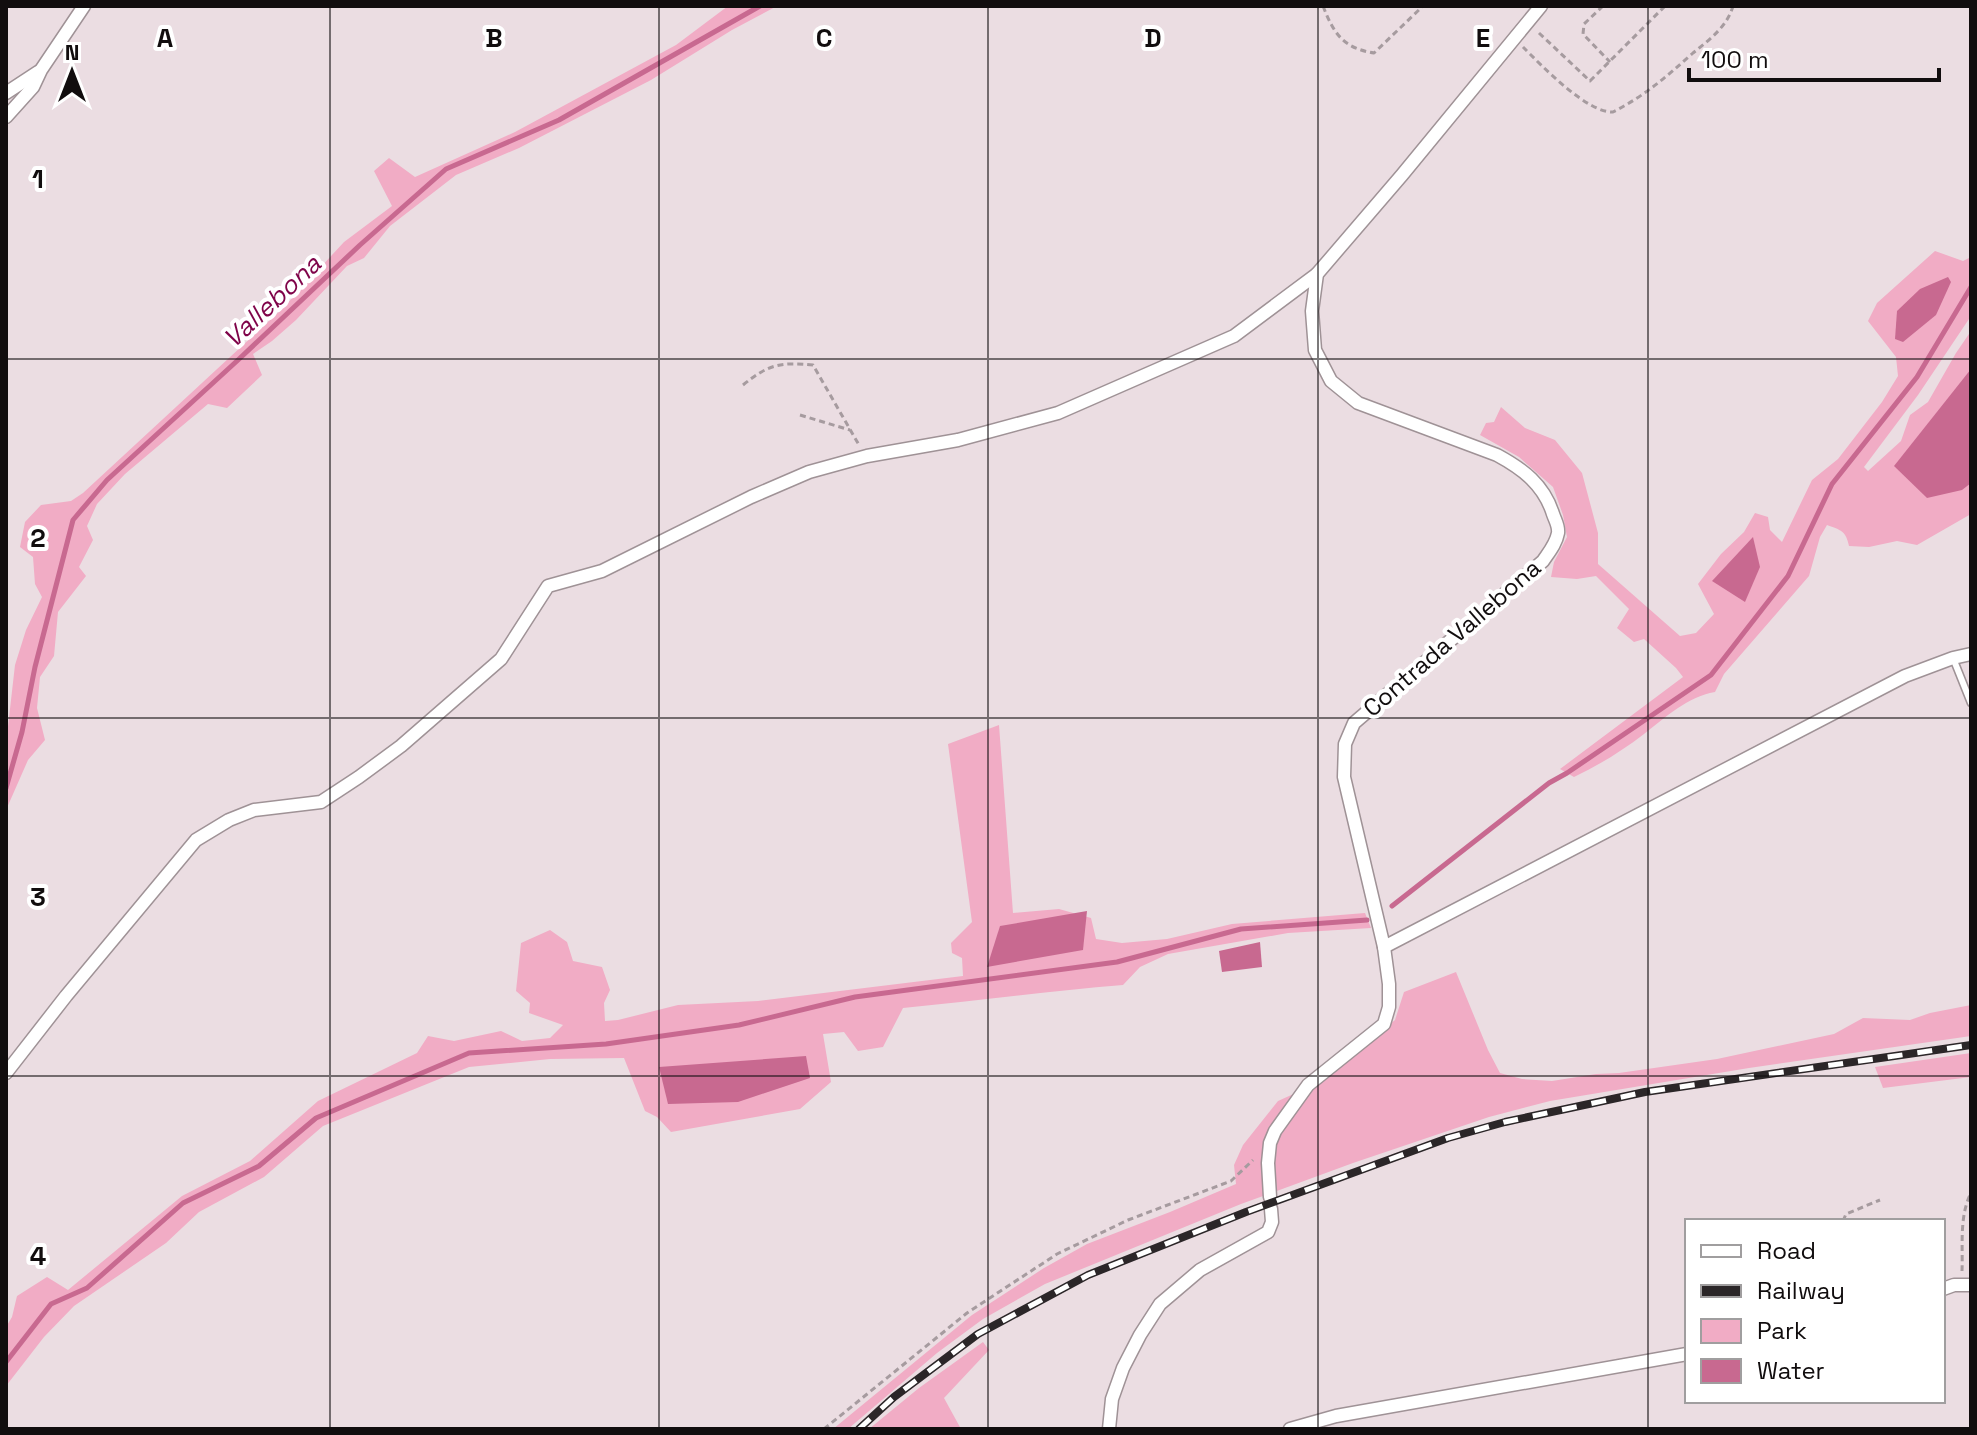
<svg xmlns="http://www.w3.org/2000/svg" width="1977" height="1435" viewBox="0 0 1977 1435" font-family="'Space Grotesk',sans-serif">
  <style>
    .green { fill: #f1acc5 }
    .water { fill: #c86990 }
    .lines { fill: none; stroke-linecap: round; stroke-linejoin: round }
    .stream { stroke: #c86990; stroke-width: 5 }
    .lane-casing { stroke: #9f9296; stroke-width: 9 }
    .street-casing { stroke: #9f9296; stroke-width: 15 }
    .path { stroke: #a69b9f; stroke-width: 3; stroke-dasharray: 6 4; stroke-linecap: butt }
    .lane { stroke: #fff; stroke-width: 6 }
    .street { stroke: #fff; stroke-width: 12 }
    .rail-casing { stroke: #2b2628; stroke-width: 8 }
    .rail { stroke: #fff; stroke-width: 5; stroke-dasharray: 15; stroke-linecap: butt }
    .grid { fill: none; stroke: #110d0e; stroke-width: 2; stroke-opacity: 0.55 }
    .labels { text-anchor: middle; stroke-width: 8; stroke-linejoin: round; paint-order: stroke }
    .street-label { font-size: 24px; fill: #110d0e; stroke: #fff }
    .water-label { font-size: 26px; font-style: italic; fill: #7f0349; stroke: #fff }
    .grid-label { font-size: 26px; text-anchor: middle; font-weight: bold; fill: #110d0e; stroke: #fff; stroke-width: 8; stroke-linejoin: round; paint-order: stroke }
  </style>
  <rect width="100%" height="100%" fill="#ebdde2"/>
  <g class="green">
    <path d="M728,6H777L732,30L651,80L519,148L456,175L390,226L364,258L347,266L296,320L272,341L253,354L262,375L227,408L208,404L125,474L97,504L87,526L93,540L79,567L86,576L58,612L54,656L40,677L37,708L45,740L28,760L6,810V744L15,665L26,630L42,597L35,584L33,557L20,547L25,522L41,505L71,501L83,493L283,308L344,242L392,206L374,171L389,158L415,177L515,132L676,45Z"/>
    <path d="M1935,251L1963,261L1971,257V316L1918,395L1864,467L1868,471L1901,441L1910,415L1928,402L1956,353L1971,331V514L1917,545L1897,541L1869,547L1849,546C1846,531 1841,530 1827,525L1820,537L1809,576L1724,674L1715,692C1687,697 1666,717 1644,734C1622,751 1599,765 1574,777L1560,769L1683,677L1676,668L1644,639L1634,642L1617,628L1629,609L1596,576L1577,579L1551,577L1554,562L1567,537L1563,515L1553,487L1519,457L1480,435L1486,423L1494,422L1501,407L1525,428L1555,440L1582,473L1598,533V564L1680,636L1696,633L1714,614L1698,584L1721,554L1744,532L1755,513L1768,517L1770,530L1782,542L1812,480L1838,459L1882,402L1898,376L1896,357L1868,321L1877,303Z"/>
    <path d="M999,725L1013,913L1059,909L1091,918L1096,939L1122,943L1167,939L1232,924L1365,913L1371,928L1288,933L1168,954L1140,967L1123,985C1049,991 976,1001 903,1008L883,1047L858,1051L844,1032L823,1034L831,1082L800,1109L671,1132L657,1117L645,1111L624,1058L550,1059L469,1067L323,1126L264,1177L199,1212L166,1243L74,1306L44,1337L6,1386V1327L12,1317L17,1296L47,1277L68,1290L182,1196L250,1161L318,1101L417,1053L428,1036L454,1041L501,1031L522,1041L550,1038L563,1025L529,1013L530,1003L516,991L521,943L550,930L567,942L573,961L602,967L610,990L604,1003L605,1021L618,1020L678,1005L758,1001L963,976L962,958L952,953L951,943L972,922L948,744Z"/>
    <path d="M1456,972L1488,1050L1500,1073L1522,1079L1552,1081L1596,1074L1619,1073L1717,1059L1834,1034L1863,1018L1910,1020L1930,1013L1971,1005V1036L1749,1068L1550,1101L1489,1117L1353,1163L1241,1204L1045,1284L983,1319L937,1353L848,1429H833L972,1315L1044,1268L1087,1244L1170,1212L1236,1184L1234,1165L1243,1145L1278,1101L1318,1083L1395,1020L1404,992Z"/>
    <path d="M1971,1053V1077L1883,1088L1875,1067Z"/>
    <path d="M983,1342L989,1350L944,1398L961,1429H869L919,1388Z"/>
  </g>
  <g class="water">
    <path d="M1948,277L1951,282L1936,315L1903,342L1895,339L1897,311L1920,289Z"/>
    <path d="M1971,369V483L1962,490L1927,498L1894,466Z"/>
    <path d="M1753,537L1760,567L1745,602L1712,581Z"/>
    <path d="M1087,911L1083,950L987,967L1000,926Z"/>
    <path d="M1260,942L1262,967L1222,972L1219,951Z"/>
    <path d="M806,1056L810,1078L738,1102L668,1104L659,1067Z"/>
  </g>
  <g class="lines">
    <g class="stream">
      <path d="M6,788L22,732L35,667L73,520L107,480L238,360L360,245L446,169L559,120L760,6"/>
      <path d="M1392,906L1549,783L1567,773L1711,675L1788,576L1832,484L1917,377L1971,287"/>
      <path d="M6,1362L51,1304L87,1288L183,1203L259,1166L316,1118L469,1053L606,1044L739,1025L855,997L1117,962L1241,929L1367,920"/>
    </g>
    <defs>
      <path id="lane" d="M1953,658L1971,703"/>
      <g id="street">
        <path d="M6,93L38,72"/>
        <path d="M6,117L33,87L41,70L84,6"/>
        <path d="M1384,947L1905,676L1953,658L1971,654"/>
        <path d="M6,1073L66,996L196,840L229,820L254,810L321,802L359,777L401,746L501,659L548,586L602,571L751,497L809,472L867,456L958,440L1058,413L1234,336L1317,274"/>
        <path d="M1270,1197L1268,1163L1270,1143L1275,1131L1308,1085L1384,1024L1389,1007V984L1384,947L1344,777L1345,744L1354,723L1543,561C1549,552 1556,544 1558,533C1559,526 1555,520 1553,514C1544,485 1523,469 1497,455L1358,403L1331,381L1315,350L1312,311L1317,274L1402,175L1541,6"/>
        <path d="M1943,1289L1954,1285H1971"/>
        <path d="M1109,1429L1112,1399L1123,1368L1140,1335L1160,1304L1200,1270L1268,1232L1272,1222L1271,1209"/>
        <path d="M1290,1429L1336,1416L1687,1354"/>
      </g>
    </defs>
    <use href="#lane" class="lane-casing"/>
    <use href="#street" class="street-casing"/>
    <g class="path">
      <path d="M1323,6C1334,34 1343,48 1374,53L1423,6"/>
      <path d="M1603,6L1584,24L1583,34L1610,62"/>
      <path d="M1539,33L1590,81L1665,6"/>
      <path d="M1523,47C1542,66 1587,113 1613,112C1646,95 1666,77 1693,53C1709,40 1727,27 1733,6"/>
      <path d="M743,385C769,364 780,362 813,365L859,445"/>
      <path d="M800,415L850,430"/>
      <path d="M1843,1221L1846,1214L1880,1200"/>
      <path d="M1962,1271C1963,1246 1959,1216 1971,1193"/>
      <path d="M824,1429L967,1313L1057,1254L1128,1220L1231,1181L1253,1160"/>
    </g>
    <use href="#lane" class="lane"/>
    <use href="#street" class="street"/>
    <defs>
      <path id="rail" d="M859,1429L894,1397L978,1334L1088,1275L1246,1212L1448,1138L1505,1122L1645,1092L1971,1045"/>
    </defs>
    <use href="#rail" class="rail-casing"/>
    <use href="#rail" class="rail"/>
  </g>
  <path class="grid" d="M330,6V1429M659,6V1429M988,6V1429M1318,6V1429M1648,6V1429M6,359H1971M6,718H1971M6,1076H1971"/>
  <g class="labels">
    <g class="street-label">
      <text transform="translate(1452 638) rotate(-41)" y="8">Contrada Vallebona</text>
    </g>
    <g class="water-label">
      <text transform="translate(272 301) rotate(-43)" y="9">Vallebona</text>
    </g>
  </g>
  <g class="grid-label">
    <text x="165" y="47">A</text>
    <text x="494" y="47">B</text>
    <text x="824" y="47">C</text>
    <text x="1153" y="47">D</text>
    <text x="1483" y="47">E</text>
    <text x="38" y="188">1</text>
    <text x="38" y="547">2</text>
    <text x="38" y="906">3</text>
    <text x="38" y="1265">4</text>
  </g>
  <rect width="1977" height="1435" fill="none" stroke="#110d0e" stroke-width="16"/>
  <rect x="1685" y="1219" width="260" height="184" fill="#ffffff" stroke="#a09e9f" stroke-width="2"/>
  <rect x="1701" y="1245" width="40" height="12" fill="#ffffff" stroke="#a09e9f" stroke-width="2"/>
  <text x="1757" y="1259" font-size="24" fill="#110d0e">Road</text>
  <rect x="1701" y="1285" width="40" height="12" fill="#2b2628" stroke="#a09e9f" stroke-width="2"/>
  <text x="1757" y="1299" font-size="24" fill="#110d0e">Railway</text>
  <rect x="1701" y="1319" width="40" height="24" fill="#f1acc5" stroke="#a09e9f" stroke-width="2"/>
  <text x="1757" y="1339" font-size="24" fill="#110d0e">Park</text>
  <rect x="1701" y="1359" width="40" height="24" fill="#c86990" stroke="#a09e9f" stroke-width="2"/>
  <text x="1757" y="1379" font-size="24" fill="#110d0e">Water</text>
  <g transform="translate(72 72)" stroke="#ffffff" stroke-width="6" paint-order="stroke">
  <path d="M0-6L14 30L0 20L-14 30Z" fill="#110d0e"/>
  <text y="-12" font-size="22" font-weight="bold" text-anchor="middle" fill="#110d0e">N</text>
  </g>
  <path d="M1689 68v12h250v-12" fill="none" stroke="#110d0e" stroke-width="4"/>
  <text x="1701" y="68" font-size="24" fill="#110d0e" stroke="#ffffff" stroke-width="6" paint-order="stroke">100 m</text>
</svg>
